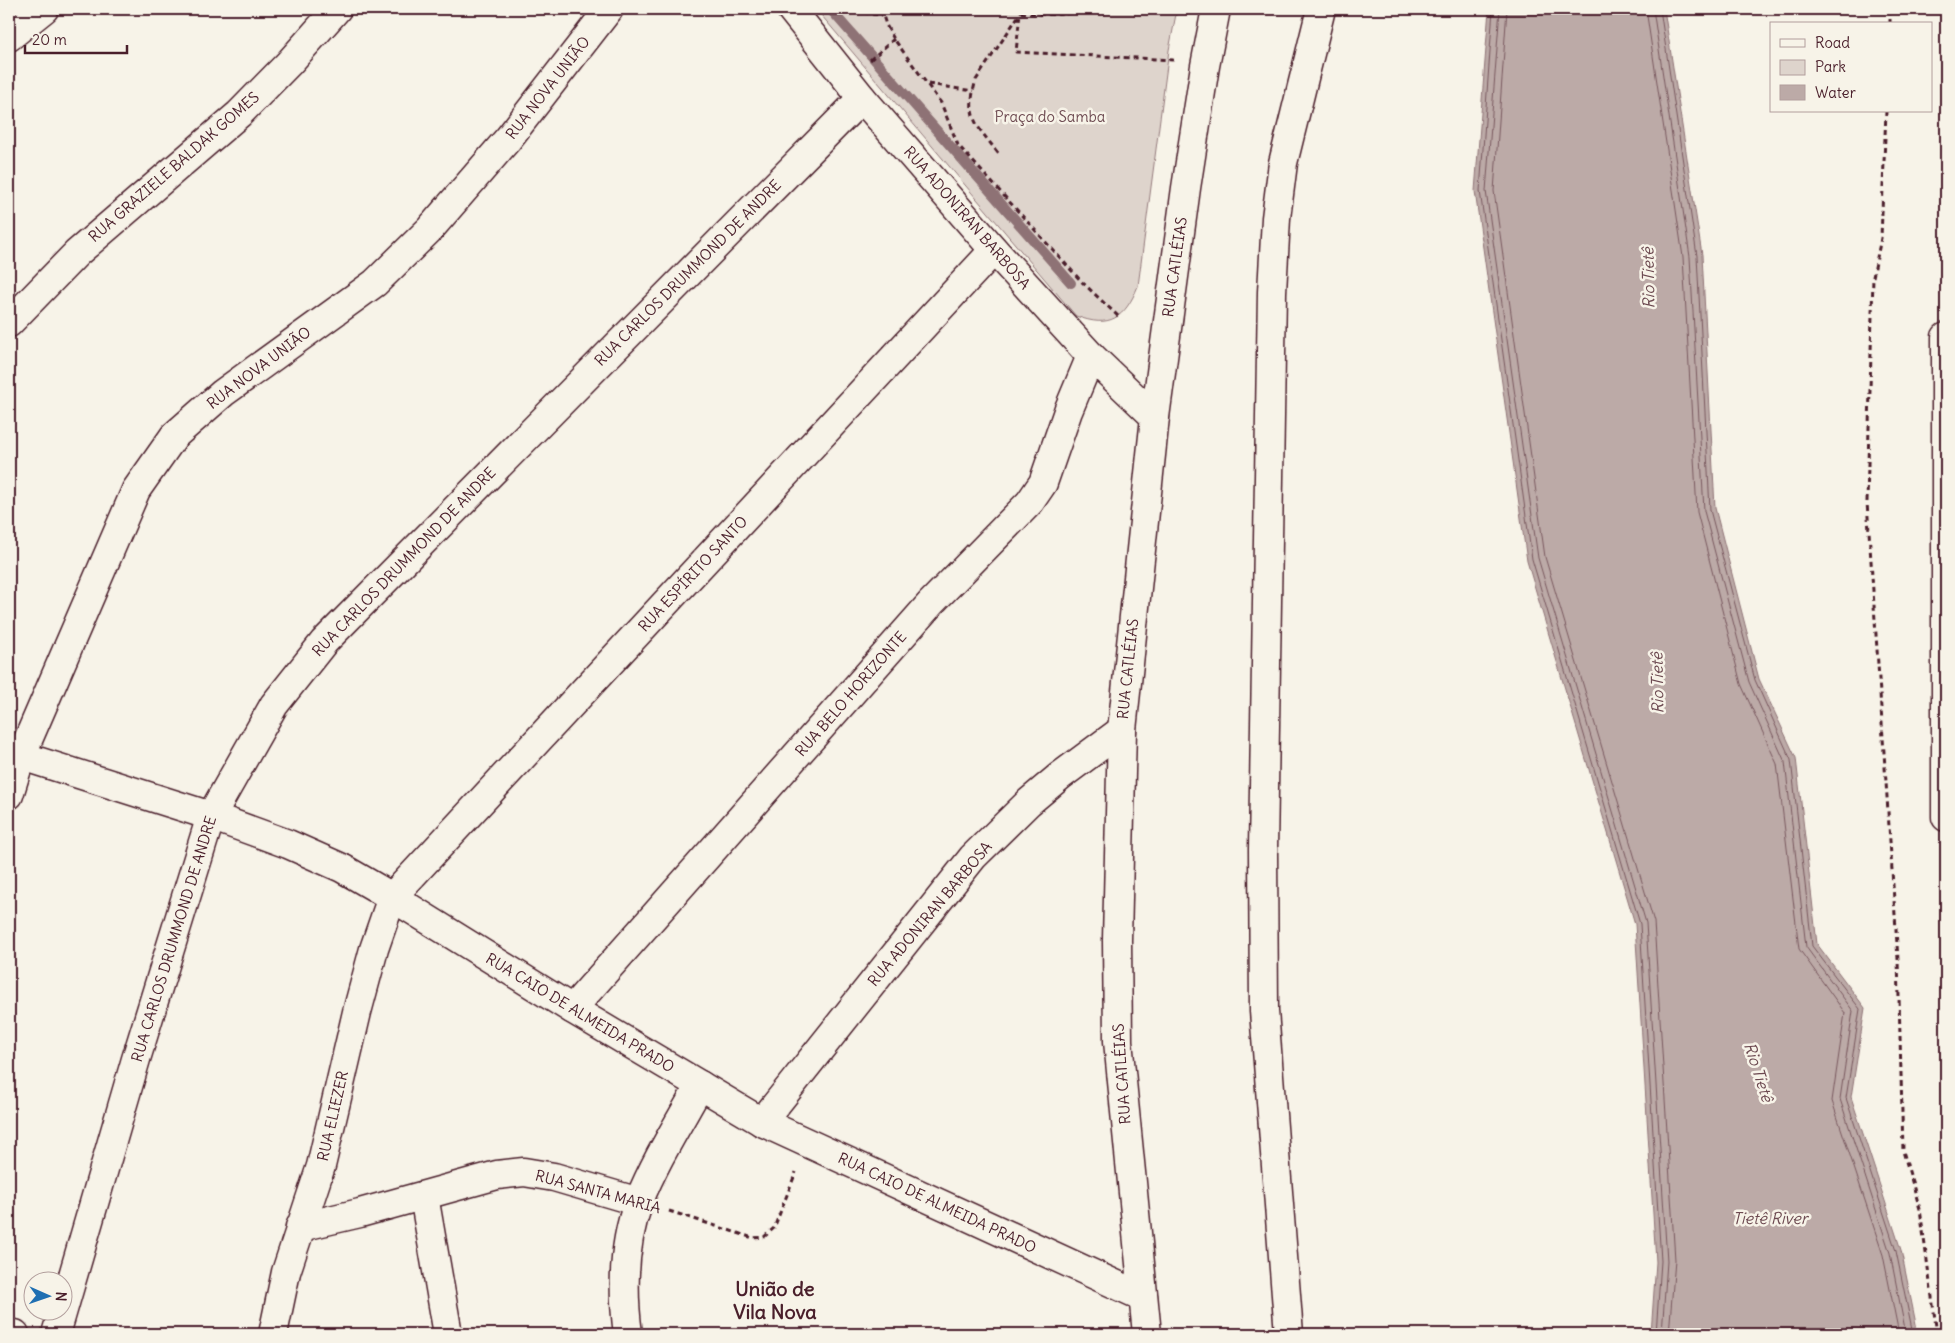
<svg xmlns="http://www.w3.org/2000/svg" width="1955" height="1343" viewBox="0 0 1955 1343" font-family="Delius,sans-serif">
  <style>
    .green { fill: #ded4cc; stroke: #947a7c }
    .water { fill: #bcaaa7; stroke: #8e7275 }
    .lines { fill: none; stroke-linecap: round; stroke-linejoin: round }
    .shore { stroke: #78575d; stroke-width: 1 }
    .stream { stroke: #8e7275; stroke-width: 10 }
    .minor-casing { stroke: #4a1f2b; stroke-width: 31 }
    .tertiary-casing { stroke: #4a1f2b; stroke-width: 31 }
    .motorway-casing { stroke: #4a1f2b; stroke-width: 31 }
    .path { stroke: #4a1f2b; stroke-width: 3; stroke-dasharray: 5 4; stroke-linecap: butt }
    .minor { stroke: #f7f3e8; stroke-width: 28 }
    .tertiary { stroke: #f7f3e8; stroke-width: 28 }
    .motorway { stroke: #f7f3e8; stroke-width: 28 }
    .labels { text-anchor: middle; stroke-width: 5; stroke-linejoin: round; paint-order: stroke }
    .street-label { font-size: 15px; fill: #4a1f2b; stroke: #f7f3e8 }
    .park-label { font-size: 15px; fill: #6f4c53; stroke: #f7f3e8 }
    .water-label { font-size: 16px; font-style: italic; fill: #6c4950; stroke: #f7f3e8 }
    .district-label { font-size: 20px; font-weight: bold; fill: #4a1f2b; stroke: #f7f3e8 }
  </style>
  <rect width="100%" height="100%" fill="#f7f3e8"/>
  <filter id="ink" filterUnits="userSpaceOnUse"><feTurbulence type="fractalNoise" baseFrequency=".02" numOctaves="2"/><feDisplacementMap in="SourceGraphic" scale="10" xChannelSelector="R" yChannelSelector="G"/><feConvolveMatrix kernelMatrix="1 2 1 2 8 2 1 2 1" color-interpolation-filters="sRGB"/></filter>
  <g filter="url(#ink)">
    <path class="green" d="M816,9H1177L1169,50L1138,286C1125,318 1110,329 1076,316Z"/>
    <path class="water" d="M1489,9H1664L1702,255L1715,508L1759,679L1796,758L1817,944L1865,1008L1851,1097L1901,1250L1918,1334H1651L1656,1262L1635,924L1527,561L1475,191Z"/>
    <g class="lines">
      <g class="shore">
        <path d="M1493,9L1480,191L1532,559L1640,924L1661,1261L1656,1334"/>
        <path d="M1500,9L1486,191L1538,558L1646,923L1667,1261L1662,1334"/>
        <path d="M1507,9L1494,191L1545,557L1654,922L1675,1260L1669,1334"/>
        <path d="M1646,9L1683,257L1697,512L1741,684L1777,764L1799,949L1845,1013L1832,1101L1883,1255L1899,1334"/>
        <path d="M1653,9L1690,257L1704,511L1749,682L1785,762L1806,947L1853,1011L1840,1099L1890,1253L1906,1334"/>
        <path d="M1660,9L1697,256L1710,510L1755,680L1791,760L1812,946L1860,1009L1846,1098L1896,1251L1913,1334"/>
      </g>
      <path class="stream" d="M830,9L1071,283"/>
      <defs>
        <g id="minor">
          <path d="M791,9L862,98L994,250L1091,356L1155,417"/>
          <path d="M9,37L44,9"/>
          <path d="M9,323L77,253L239,114L289,63L337,9"/>
          <path d="M9,752L211,816L288,844L342,868L392,897L572,1009L762,1122L1143,1297"/>
          <path d="M9,795L21,756L136,490L174,436L223,393L375,283L430,229L508,139L609,9"/>
          <path d="M572,1009L931,603L1030,502L1043,483L1068,411L1091,356"/>
          <path d="M762,1122L973,857L1029,802L1060,776L1122,730"/>
          <path d="M424,1196L448,1334"/>
          <path d="M300,1227L360,1213L497,1175L524,1172L554,1177L639,1202"/>
          <path d="M9,1333L15,1334"/>
          <path d="M56,1334L136,1059L211,816L274,705L324,642L862,98"/>
          <path d="M273,1334L286,1272L321,1166L357,1012L374,949L392,897L994,250"/>
          <path d="M628,1334C622,1290 623,1244 639,1201C655,1161 679,1123 700,1085"/>
        </g>
        <g id="tertiary">
          <path d="M1147,1334L1118,1041L1117,940L1122,730L1155,417L1186,188L1205,66L1216,9"/>
          <path d="M1289,1334L1264,1011L1263,850L1272,292L1276,218L1283,163L1321,9"/>
        </g>
        <path id="motorway" d="M1946,337V817"/>
      </defs>
      <use href="#minor" class="minor-casing"/>
      <use href="#tertiary" class="tertiary-casing"/>
      <use href="#motorway" class="motorway-casing"/>
      <g class="path">
        <path d="M855,9L870,14L882,15"/>
        <path d="M881,9L886,25L894,39L941,103L958,145L1082,282L1119,317"/>
        <path d="M1079,9C1069,18 1034,13 1020,13L1016,52L1175,60"/>
        <path d="M1890,24V9"/>
        <path d="M870,60L894,39"/>
        <path d="M928,84L973,91"/>
        <path d="M1886,111L1881,238L1873,277L1867,502L1898,959L1903,1151L1920,1209L1937,1334"/>
        <path d="M998,153C976,124 965,118 976,80L1023,9"/>
        <path d="M669,1211L753,1238L764,1237L774,1228L796,1172"/>
      </g>
      <use href="#minor" class="minor"/>
      <use href="#tertiary" class="tertiary"/>
      <use href="#motorway" class="motorway"/>
    </g>
  </g>
  <g class="labels">
    <g class="street-label">
      <text transform="translate(548 88) rotate(-52)" y="5">RUA NOVA UNIÃO</text>
      <text transform="translate(174 167) rotate(-41)" y="5">RUA GRAZIELE BALDAK GOMES</text>
      <text transform="translate(967 218) rotate(49)" y="5">RUA ADONIRAN BARBOSA</text>
      <text transform="translate(1175 267) rotate(-82)" y="5">RUA CATLÉIAS</text>
      <text transform="translate(688 273) rotate(-45)" y="5">RUA CARLOS DRUMMOND DE ANDRE</text>
      <text transform="translate(259 368) rotate(-37)" y="5">RUA NOVA UNIÃO</text>
      <text transform="translate(404 562) rotate(-46)" y="5">RUA CARLOS DRUMMOND DE ANDRE</text>
      <text transform="translate(693 574) rotate(-47)" y="5">RUA ESPÍRITO SANTO</text>
      <text transform="translate(1128 669) rotate(-84)" y="5">RUA CATLÉIAS</text>
      <text transform="translate(851 694) rotate(-49)" y="5">RUA BELO HORIZONTE</text>
      <text transform="translate(930 914) rotate(-50)" y="5">RUA ADONIRAN BARBOSA</text>
      <text transform="translate(174 939) rotate(-73)" y="5">RUA CARLOS DRUMMOND DE ANDRE</text>
      <text transform="translate(580 1013) rotate(31)" y="5">RUA CAIO DE ALMEIDA PRADO</text>
      <text transform="translate(1122 1074) rotate(-94)" y="5">RUA CATLÉIAS</text>
      <text transform="translate(333 1116) rotate(-77)" y="5">RUA ELIEZER</text>
      <text transform="translate(598 1192) rotate(15)" y="5">RUA SANTA MARIA</text>
      <text transform="translate(937 1203) rotate(25)" y="5">RUA CAIO DE ALMEIDA PRADO</text>
    </g>
    <g class="park-label">
      <text x="1050" y="122">Praça do Samba</text>
    </g>
    <g class="water-label">
      <text transform="translate(1648 278) rotate(-91)" y="6">Rio Tietê</text>
      <text transform="translate(1657 683) rotate(-91)" y="6">Rio Tietê</text>
      <text transform="translate(1759 1072) rotate(72)" y="6">Rio Tietê</text>
      <text x="1770" y="1224">Tietê River</text>
    </g>
    <g class="district-label">
      <text x="775" y="1296">União de<tspan x="775" dy="23">Vila Nova</tspan></text>
    </g>
  </g>
  <rect width="1955" height="1343" fill="none" stroke="#f7f3e8" stroke-width="30"/>
  <rect x="15" y="15" width="1925" height="1313" fill="none" stroke="#4a1f2b" stroke-width="2" filter="url(#ink)"/>
  <rect x="1770" y="22" width="162" height="90" fill="#f7f3e8" stroke="#b29e9c"/>
  <rect x="1780" y="39" width="25" height="8" fill="#f7f3e8" stroke="#b29e9c"/>
  <text x="1815" y="48" font-size="15" fill="#4a1f2b">Road</text>
  <rect x="1780" y="60" width="25" height="15" fill="#ded4cc" stroke="#b29e9c"/>
  <text x="1815" y="72" font-size="15" fill="#4a1f2b">Park</text>
  <rect x="1780" y="85" width="25" height="15" fill="#bcaaa7" stroke="#b29e9c"/>
  <text x="1815" y="98" font-size="15" fill="#4a1f2b">Water</text>
  <g transform="translate(48 1296) rotate(92)"><circle r="24" fill="#f7f3e8" stroke="#b29e9c"/>
  <path d="M0-4L9 19L0 12L-9 19Z" fill="#1f6fb2"/>
  <text y="-8" font-size="14" font-weight="bold" text-anchor="middle" fill="#4a1f2b">N</text>
  </g>
  <path d="M25 45v8h102v-8" fill="none" stroke="#4a1f2b" stroke-width="2.5"/>
  <text x="32" y="45" font-size="15" fill="#4a1f2b" stroke="#f7f3e8" stroke-width="4" paint-order="stroke">20 m</text>
</svg>
